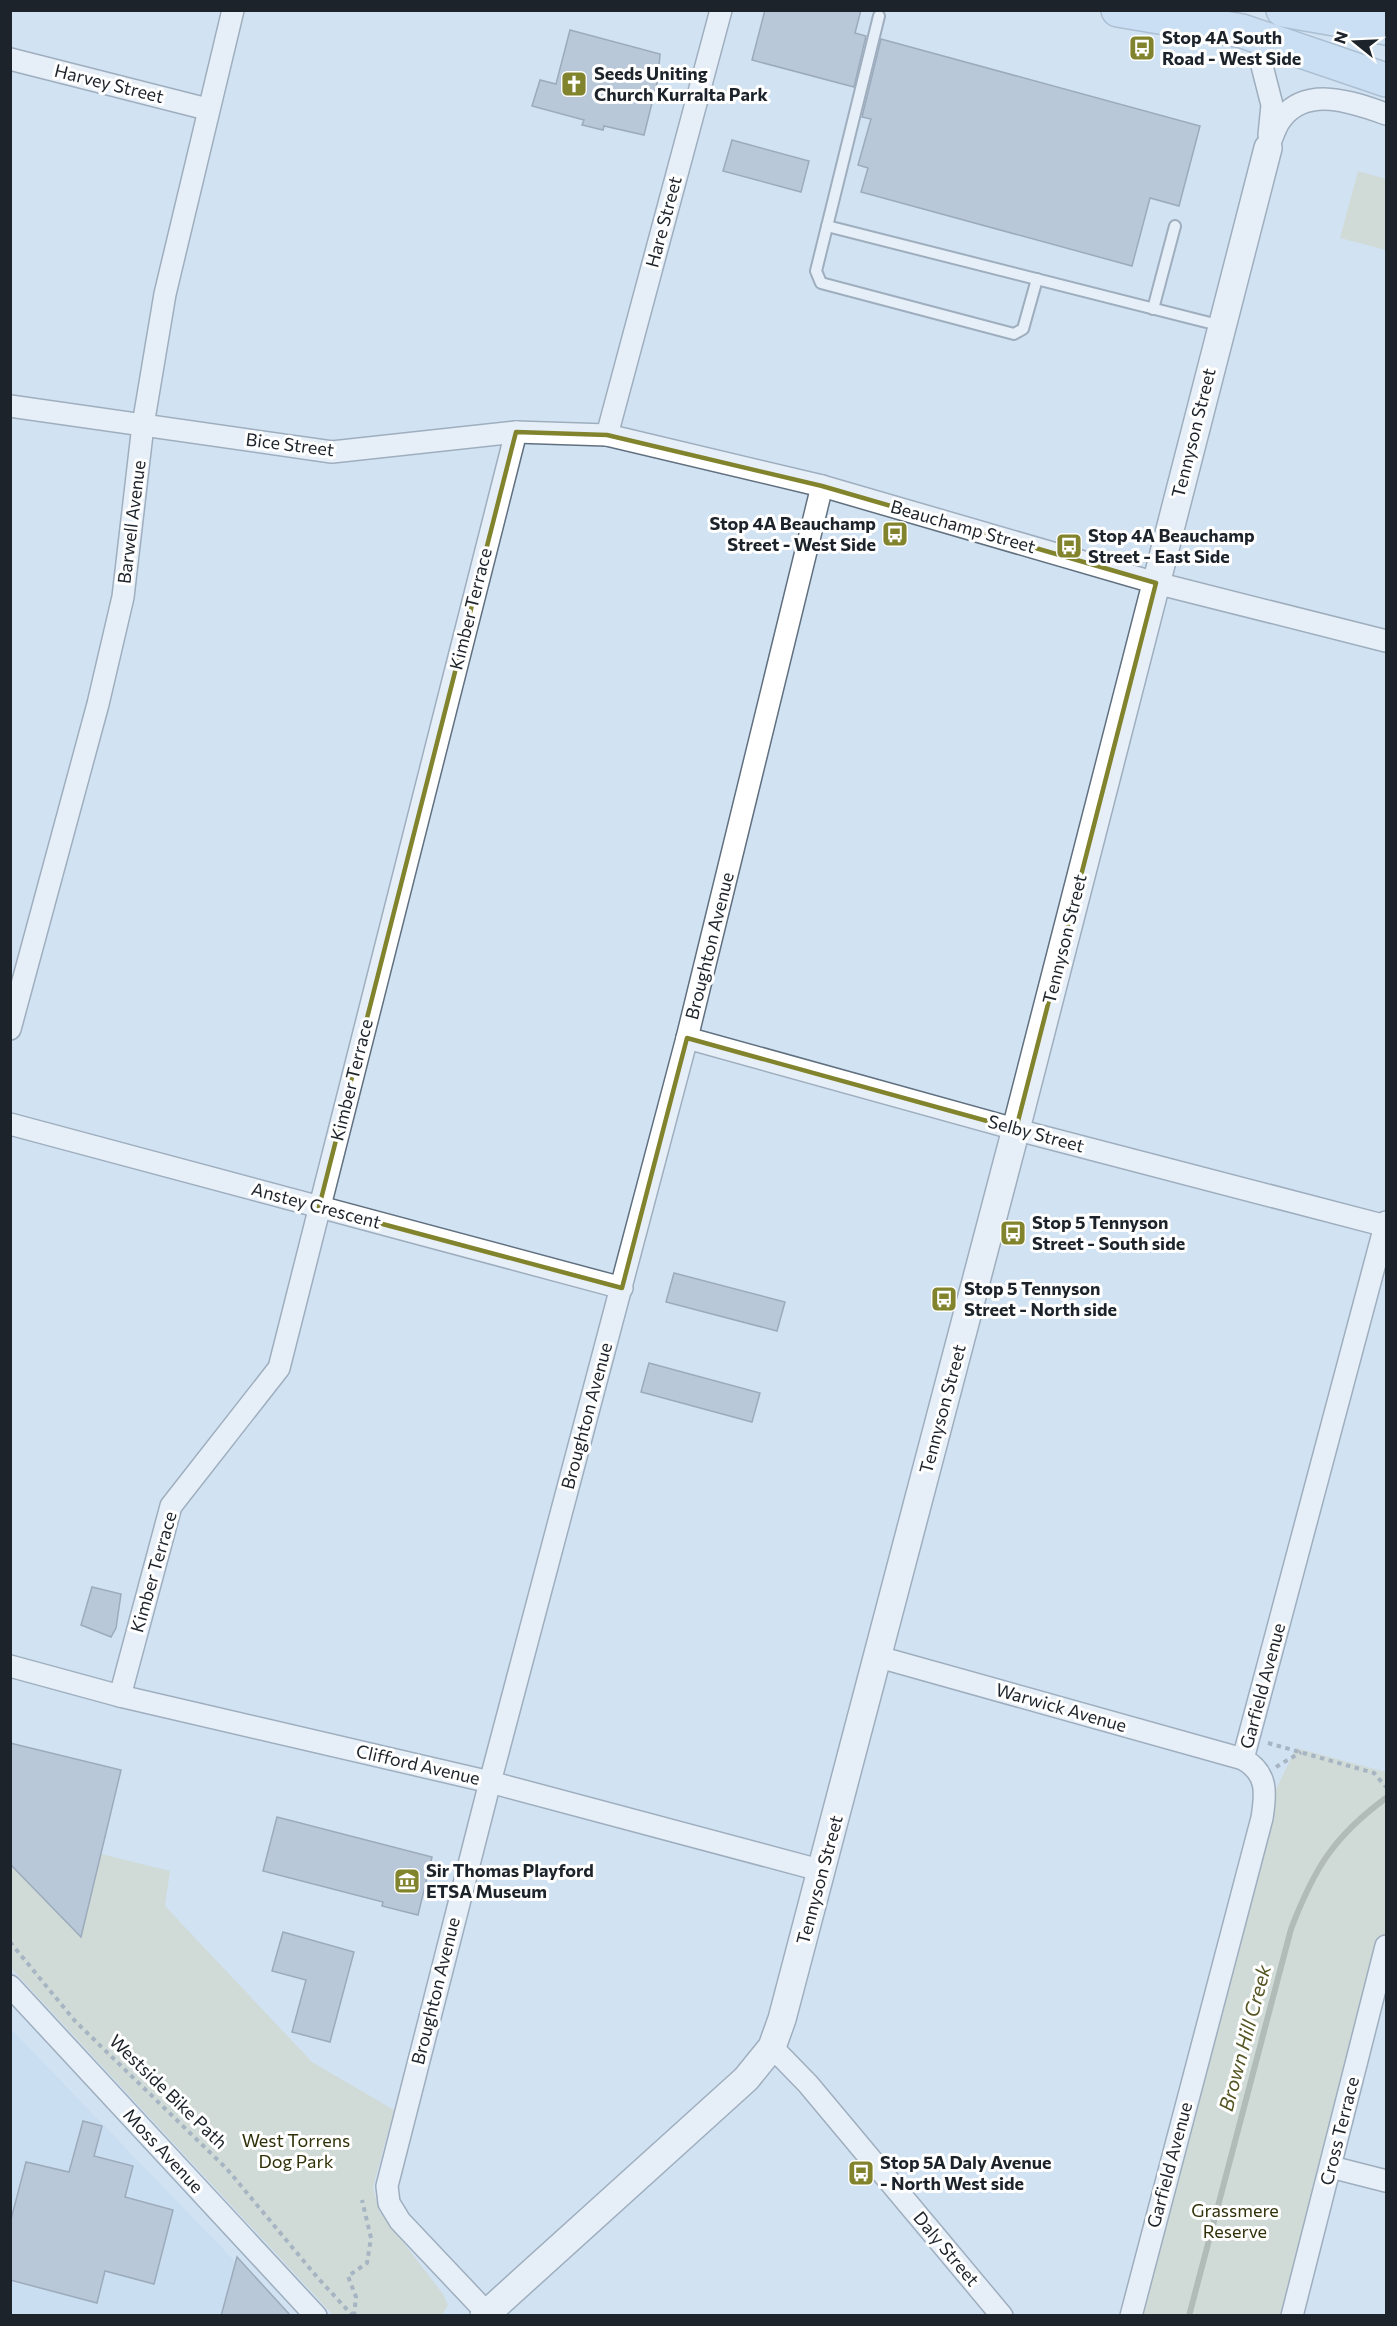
<svg xmlns="http://www.w3.org/2000/svg" width="1397" height="2326" viewBox="0 0 1397 2326" font-family="Commissioner,sans-serif">
  <style>
    .built { fill: #c2d9f0 }
    .green { fill: #cfd1b6 }
    .lines { fill: none; stroke-linecap: round; stroke-linejoin: round }
    .stream { stroke: #8b8d6f; stroke-width: 6 }
    .building { fill: #99a9ba; stroke: #5b6978; stroke-width: 1.5 }
    .service-casing { stroke: #61707f; stroke-width: 14 }
    .minor-casing { stroke: #61707f; stroke-width: 24 }
    .tertiary-casing { stroke: #61707f; stroke-width: 30 }
    .trunk-casing { stroke: #7e95ac; stroke-width: 36 }
    .path { stroke: #737e8a; stroke-width: 4; stroke-dasharray: 4.5 4.5; stroke-linecap: butt }
    .service { stroke: #fff; stroke-width: 10 }
    .minor { stroke: #fff; stroke-width: 21 }
    .tertiary { stroke: #fff; stroke-width: 27 }
    .trunk { stroke: #c2dbf4; stroke-width: 33 }
    .marked { fill: none; stroke: #82832d; stroke-width: 4.5; stroke-linejoin: round }
    .labels { text-anchor: middle; stroke-width: 6; stroke-linejoin: round; paint-order: stroke }
    .poi-label { font-size: 18px; font-weight: bold; fill: #1d232a; stroke: #fff; text-anchor: start }
    .street-label { font-size: 18px; fill: #1d232a; stroke: #fff }
    .park-label { font-size: 18px; fill: #303108; stroke: #fff }
    .water-label { font-size: 20px; font-style: italic; fill: #555623; stroke: #fff }
  </style>
  <rect width="100%" height="100%" fill="#d1e2f3"/>
  <path class="built" d="M11,2029L287,2315H11Z"/>
  <g class="green">
    <path d="M1358,171L1386,179V250L1340,238Z"/>
    <path d="M1296,1748L1386,1772V1943L1291,2315L1131,2316L1262,1818Z"/>
    <path d="M101,1854L170,1871L165,1906L312,2062L394,2110L373,2187L379,2211L443,2294L448,2305L442,2315H333L11,1968V1864L81,1937Z"/>
  </g>
  <g class="lines">
    <path class="stream" d="M1189,2316L1291,1929C1314,1869 1333,1837 1386,1798"/>
  </g>
  <g class="building">
    <path d="M765,10H861L855,33L866,36L854,87L752,60Z"/>
    <path d="M570,30L660,54L658,79L644,135L604,126L603,130L582,125L584,120L532,106L540,80L556,84Z"/>
    <path d="M881,39L1200,126L1179,206L1150,198L1132,266L861,192L868,168L858,165L871,119L862,117Z"/>
    <path d="M732,140L809,161L801,192L723,171Z"/>
    <path d="M674,1273L785,1302L777,1331L666,1302Z"/>
    <path d="M649,1363L760,1393L752,1422L641,1392Z"/>
    <path d="M92,1587L121,1594L116,1628L111,1637L81,1625Z"/>
    <path d="M10,1743L121,1770L81,1937L10,1864Z"/>
    <path d="M277,1817L432,1857L418,1915L382,1906L383,1902L263,1871Z"/>
    <path d="M283,1932L354,1952L330,2042L292,2032L306,1980L272,1971Z"/>
    <path d="M83,2121L102,2126L94,2156L133,2166L125,2197L173,2210L154,2284L105,2271L97,2303L10,2280V2223L26,2162L69,2172Z"/>
    <path d="M237,2257L291,2316H221Z"/>
  </g>
  <g class="lines">
    <defs>
      <g id="service">
        <path d="M879,16L816,271L821,283L1014,334L1023,329L1037,279"/>
        <path d="M827,226L1222,326"/>
        <path d="M1153,309L1175,226"/>
      </g>
      <g id="minor">
        <path d="M1260,58L1272,105L1269,135"/>
        <path d="M10,59L207,109"/>
        <path d="M1268,148C1272,139 1275,126 1282,118C1308,85 1355,103 1386,114"/>
        <path d="M10,406L332,452L516,432L607,435L822,486L1156,583L1386,641"/>
        <path d="M607,435L721,10"/>
        <path d="M10,1029L98,704L123,597L143,425L165,294L233,10"/>
        <path d="M687,1038L1033,1134L1386,1226"/>
        <path d="M10,1124L622,1288"/>
        <path d="M879,1657L1243,1759C1268,1773 1266,1793 1262,1818L1131,2316"/>
        <path d="M10,1666L120,1696L490,1782L823,1871"/>
        <path d="M120,1696L171,1506L279,1368L516,432"/>
        <path d="M1243,1759L1386,1222"/>
        <path d="M10,1986L316,2316"/>
        <path d="M772,2047L808,2084L1002,2316"/>
        <path d="M1331,2167L1386,2181"/>
        <path d="M486,2312L400,2221L389,2203L387,2186L490,1782L687,1038L822,486"/>
        <path d="M1292,2316L1386,1946"/>
      </g>
      <path id="tertiary" d="M484,2316L746,2079L772,2047L782,2019L1016,1129L1268,148"/>
      <g id="trunk">
        <path d="M1118,10L1242,31L1386,80"/>
        <path d="M1283,10L1386,28"/>
      </g>
    </defs>
    <use href="#service" class="service-casing"/>
    <use href="#minor" class="minor-casing"/>
    <use href="#tertiary" class="tertiary-casing"/>
    <use href="#trunk" class="trunk-casing"/>
    <g class="path">
      <path d="M1268,1743L1374,1773L1386,1787"/>
      <path d="M1276,1767L1301,1752"/>
      <path d="M10,1942L75,2021L227,2169L317,2277L353,2316"/>
      <path d="M354,2316L356,2297L348,2276L367,2263L371,2238L362,2200"/>
    </g>
    <use href="#service" class="service"/>
    <use href="#minor" class="minor"/>
    <use href="#tertiary" class="tertiary"/>
    <use href="#trunk" class="trunk"/>
  </g>
  <path d="M0 0H1397V2326H0ZM516,432L607,435L822,486L1156,583L1016,1129L687,1038L622,1288L319,1207Z" fill="#d1e2f3" fill-opacity=".55" fill-rule="evenodd"/>
  <path class="marked" d="M516,432L607,435L822,486L1156,583L1016,1129L687,1038L622,1288L319,1207Z"/>
  <defs>
    <symbol id="bus-square" viewBox="-11 -11 22 22"><rect x="-9" y="-9" width="18" height="18" rx="4" fill="#82832d" stroke="#fff"/><path d="M-5-6H5V4H4V6H2V4H-2V6H-4V4H-5ZM-3.5-4V0h7V-4ZM-3.5 1.2v1.5H-2V1.2ZM2 1.2v1.5H3.5V1.2Z" fill="#fff"/></symbol>
    <symbol id="church-square" viewBox="-11 -11 22 22"><rect x="-9" y="-9" width="18" height="18" rx="4" fill="#82832d" stroke="#fff"/><path d="M-1.2-6h2.4v3.5h3.3v2.4h-3.3V6h-2.4V-.1h-3.3v-2.4h3.3Z" fill="#fff"/></symbol>
    <symbol id="museum-square" viewBox="-11 -11 22 22"><rect x="-9" y="-9" width="18" height="18" rx="4" fill="#82832d" stroke="#fff"/><path d="M0-6L6-3V-2H-6V-3ZM-5-1h2V3h-2ZM-1-1h2V3h-2ZM3-1h2V3H3ZM-6 4H6V6H-6Z" fill="#fff"/></symbol>
  </defs>
  <g fill-rule="evenodd">
    <use href="#bus-square" x="1127" y="33" width="30" height="30"/>
    <use href="#church-square" x="559" y="69" width="30" height="30"/>
    <use href="#bus-square" x="880" y="519" width="30" height="30"/>
    <use href="#bus-square" x="1054" y="531" width="30" height="30"/>
    <use href="#bus-square" x="998" y="1218" width="30" height="30"/>
    <use href="#bus-square" x="929" y="1284" width="30" height="30"/>
    <use href="#museum-square" x="392" y="1866" width="30" height="30"/>
    <use href="#bus-square" x="846" y="2158" width="30" height="30"/>
  </g>
  <g class="labels">
    <g class="poi-label">
      <text x="1162" y="44">Stop 4A South<tspan x="1162" dy="21">Road - West Side</tspan></text>
      <text x="594" y="80">Seeds Uniting<tspan x="594" dy="21">Church Kurralta Park</tspan></text>
      <text x="876" y="530" text-anchor="end">Stop 4A Beauchamp<tspan x="876" dy="21">Street - West Side</tspan></text>
      <text x="1088" y="542">Stop 4A Beauchamp<tspan x="1088" dy="21">Street - East Side</tspan></text>
      <text x="1032" y="1229">Stop 5 Tennyson<tspan x="1032" dy="21">Street - South side</tspan></text>
      <text x="964" y="1295">Stop 5 Tennyson<tspan x="964" dy="21">Street - North side</tspan></text>
      <text x="426" y="1877">Sir Thomas Playford<tspan x="426" dy="21">ETSA Museum</tspan></text>
      <text x="880" y="2169">Stop 5A Daly Avenue<tspan x="880" dy="21">- North West side</tspan></text>
    </g>
    <g class="street-label">
      <text transform="translate(109 84) rotate(14)" y="6">Harvey Street</text>
      <text transform="translate(664 222) rotate(-75)" y="6">Hare Street</text>
      <text transform="translate(1194 433) rotate(-76)" y="6">Tennyson Street</text>
      <text transform="translate(290 445) rotate(7)" y="6">Bice Street</text>
      <text transform="translate(132 522) rotate(-83)" y="6">Barwell Avenue</text>
      <text transform="translate(963 527) rotate(16)" y="6">Beauchamp Street</text>
      <text transform="translate(471 609) rotate(-76)" y="6">Kimber Terrace</text>
      <text transform="translate(1065 939) rotate(-76)" y="6">Tennyson Street</text>
      <text transform="translate(710 946) rotate(-76)" y="6">Broughton Avenue</text>
      <text transform="translate(352 1080) rotate(-76)" y="6">Kimber Terrace</text>
      <text transform="translate(1036 1134) rotate(15)" y="6">Selby Street</text>
      <text transform="translate(316 1206) rotate(15)" y="6">Anstey Crescent</text>
      <text transform="translate(943 1409) rotate(-75)" y="6">Tennyson Street</text>
      <text transform="translate(587 1416) rotate(-75)" y="6">Broughton Avenue</text>
      <text transform="translate(154 1572) rotate(-74)" y="6">Kimber Terrace</text>
      <text transform="translate(1263 1686) rotate(-75)" y="6">Garfield Avenue</text>
      <text transform="translate(1061 1708) rotate(16)" y="6">Warwick Avenue</text>
      <text transform="translate(418 1765) rotate(13)" y="6">Clifford Avenue</text>
      <text transform="translate(820 1880) rotate(-75)" y="6">Tennyson Street</text>
      <text transform="translate(436 1991) rotate(-76)" y="6">Broughton Avenue</text>
      <text transform="translate(168 2092) rotate(44)" y="6">Westside Bike Path</text>
      <text transform="translate(1340 2131) rotate(-76)" y="6">Cross Terrace</text>
      <text transform="translate(163 2151) rotate(47)" y="6">Moss Avenue</text>
      <text transform="translate(1170 2165) rotate(-75)" y="6">Garfield Avenue</text>
      <text transform="translate(946 2249) rotate(50)" y="6">Daly Street</text>
    </g>
    <g class="park-label">
      <text x="296" y="2147">West Torrens<tspan x="296" dy="21">Dog Park</tspan></text>
      <text x="1235" y="2217">Grassmere<tspan x="1235" dy="21">Reserve</tspan></text>
    </g>
    <g class="water-label">
      <text transform="translate(1245 2038) rotate(-75)" y="7">Brown Hill Creek</text>
    </g>
  </g>
  <rect width="1397" height="2326" fill="none" stroke="#1d232a" stroke-width="24"/>
  <g transform="translate(1355 42) rotate(288)" stroke="#ffffff" stroke-width="4.5" paint-order="stroke">
  <path d="M0-4.5L10 22L0 15L-10 22Z" fill="#1d232a"/>
  <text y="-9" font-size="16" font-weight="bold" text-anchor="middle" fill="#1d232a">N</text>
  </g>
</svg>
